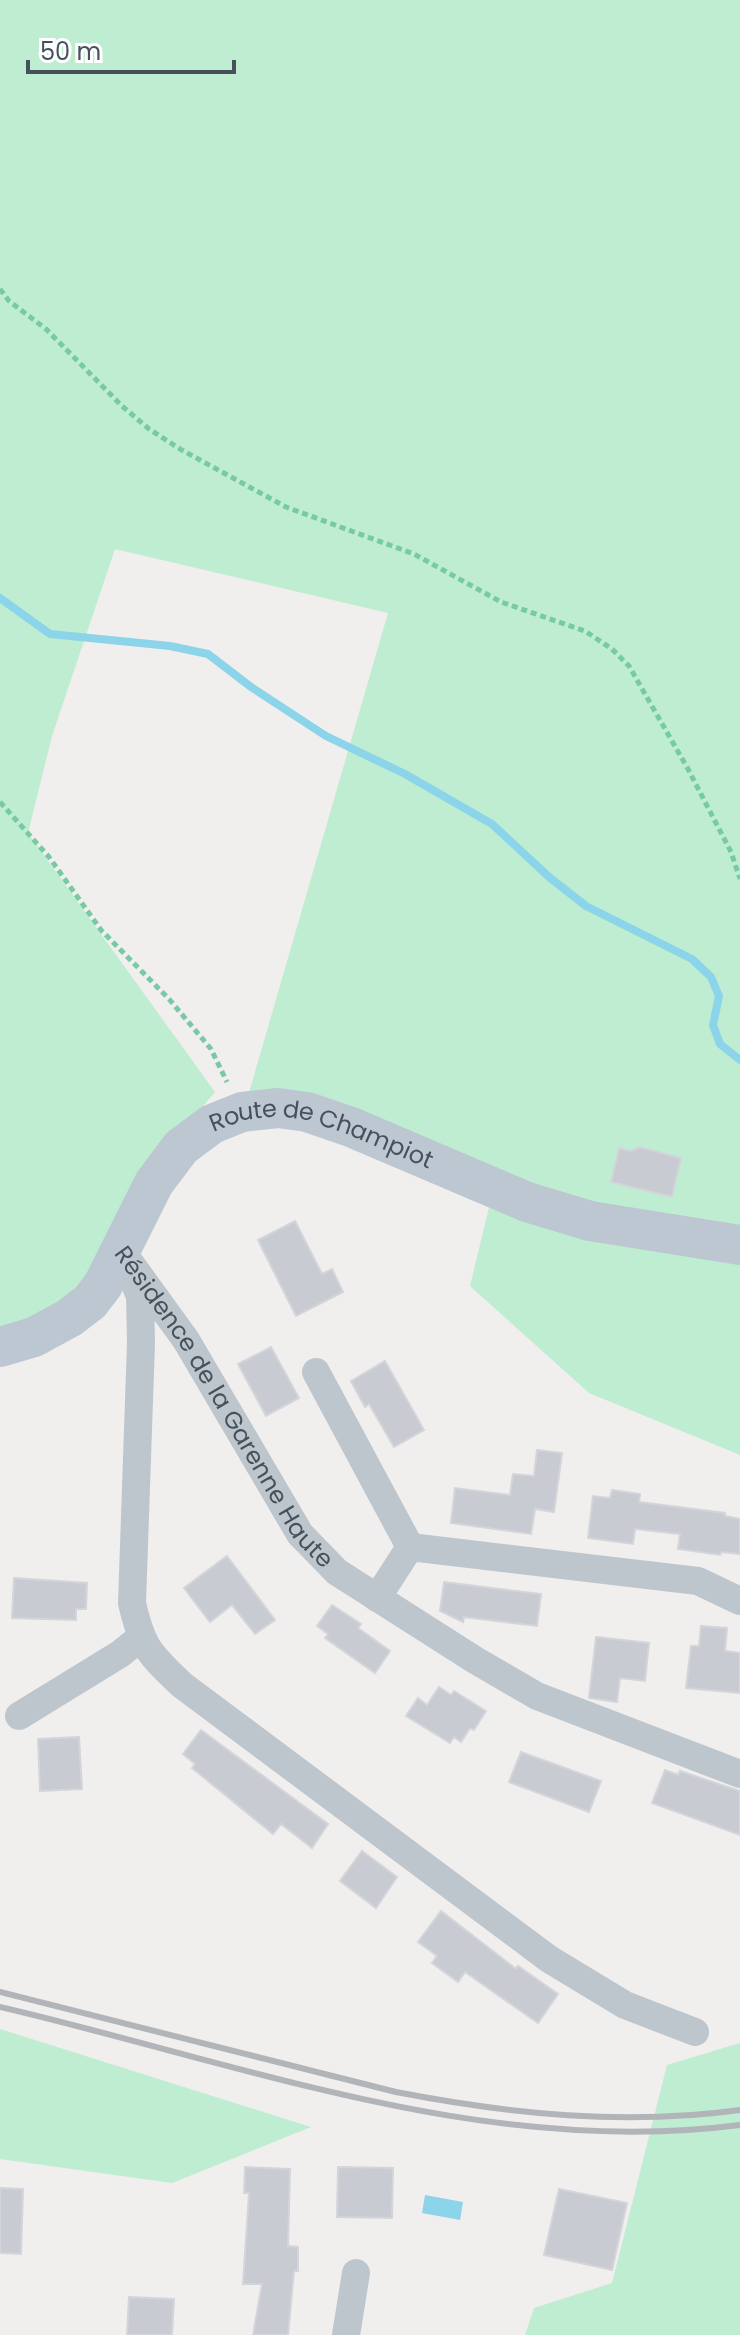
<svg xmlns="http://www.w3.org/2000/svg" width="740" height="2335" viewBox="0 0 740 2335" font-family="Poppins,sans-serif">
  <style>
    .green { fill: #beedd1 }
    .water { fill: #8cd4e9 }
    .lines { fill: none; stroke-linecap: round; stroke-linejoin: round }
    .stream { stroke: #8cd4e9; stroke-width: 8 }
    .building { fill: #c8cbd1; stroke: #d3d5da; stroke-width: 2 }
    .path { stroke: #77caa3; stroke-width: 5; stroke-dasharray: 6 4; stroke-linecap: butt }
    .street { stroke: #bdc6cd; stroke-width: 28 }
    .secondary { stroke: #bdc7d2; stroke-width: 40 }
    .rail { stroke: #b1b4b9; stroke-width: 6 }
    .labels { text-anchor: middle; stroke-width: 6; stroke-linejoin: round; paint-order: stroke }
    .street-label { font-size: 24px; fill: #47515b; stroke: #fff }
  </style>
  <rect width="100%" height="100%" fill="#f1eeee"/>
  <g class="green">
    <path d="M0,0H740V1455L589,1393L470,1286L494,1187L248,1096L388,613L115,549L52,736L28,833L215,1092L150,1169L77,1307L0,1337Z"/>
    <path d="M0,2029L311,2127L172,2183L0,2159Z"/>
    <path d="M740,2043V2335H525L534,2308L612,2283L667,2065Z"/>
  </g>
  <path class="water" d="M425,2195L463,2202L460,2220L422,2213Z"/>
  <g class="lines">
    <path class="stream" d="M0,598L50,634L170,646L208,654L251,687L326,736L405,774L492,824L549,877L586,906L692,959L711,977L719,996L713,1025L720,1044L740,1060"/>
  </g>
  <g class="building">
    <path d="M640,1147L681,1158L672,1197L611,1182L619,1148L631,1151Z"/>
    <path d="M295,1221L322,1274L332,1269L343,1292L296,1316L258,1240Z"/>
    <path d="M271,1347L299,1398L266,1416L238,1364Z"/>
    <path d="M385,1361L424,1430L394,1447L369,1404L365,1407L351,1381Z"/>
    <path d="M537,1450L562,1453L554,1512L535,1509L531,1534L451,1523L455,1488L510,1495L513,1474L534,1476Z"/>
    <path d="M612,1490L640,1494L639,1502L725,1513V1516L740,1519V1554L721,1552L720,1555L678,1549L680,1534L635,1529L633,1544L588,1538L593,1496L610,1498Z"/>
    <path d="M227,1556L275,1620L255,1634L232,1605L210,1622L184,1588Z"/>
    <path d="M14,1578L87,1583L86,1609H76V1620L12,1618Z"/>
    <path d="M444,1582L541,1594L537,1626L464,1617L463,1622L440,1611Z"/>
    <path d="M332,1605L361,1624L358,1628L390,1651L375,1673L325,1638L328,1634L317,1626Z"/>
    <path d="M701,1626L727,1628L725,1651L740,1653V1693L686,1688L691,1646H699Z"/>
    <path d="M596,1637L649,1643L645,1681L620,1678L617,1702L589,1698Z"/>
    <path d="M439,1687L451,1695L454,1691L486,1711L474,1730L470,1728L461,1742L454,1737L450,1743L406,1716L418,1698L427,1705Z"/>
    <path d="M201,1730L328,1824L312,1848L281,1824L273,1834L192,1768L195,1764L183,1754Z"/>
    <path d="M79,1737L82,1789L40,1791L38,1739Z"/>
    <path d="M521,1752L601,1781L589,1812L509,1782Z"/>
    <path d="M665,1770L678,1775L680,1771L740,1791V1835L652,1803Z"/>
    <path d="M362,1851L397,1877L376,1908L340,1881Z"/>
    <path d="M441,1911L516,1969L518,1966L558,1994L538,2023L465,1972L458,1982L432,1963L437,1956L418,1942Z"/>
    <path d="M245,2167L290,2169L288,2246L298,2247V2271H294L288,2335H253L262,2284H243L249,2193H244Z"/>
    <path d="M338,2167L393,2168L392,2218L337,2217Z"/>
    <path d="M0,2188L23,2189L21,2254L0,2253Z"/>
    <path d="M559,2189L627,2203L612,2270L544,2255Z"/>
    <path d="M129,2297L174,2299L172,2335H127Z"/>
  </g>
  <g class="lines">
    <g class="path">
      <path d="M0,289L9,301L46,329L122,406L149,429L180,449L286,507L414,554L501,602L585,631L612,649L629,666L688,769L731,852L740,879"/>
      <path d="M0,802L49,857L101,930L169,999L211,1049L227,1082"/>
    </g>
    <g class="street">
      <path d="M316,1372L410,1547"/>
      <path d="M377,1598L410,1547L698,1581L740,1601"/>
      <path d="M19,1716L120,1654L140,1638"/>
      <path id="s1" d="M695,2032L625,2005L549,1959L182,1685C149,1654 142,1647 132,1603L141,1343L140,1296L120,1249L186,1340L300,1534L337,1572L475,1660L537,1696L740,1774"/>
      <path d="M346,2335L356,2273"/>
    </g>
    <path class="secondary" id="s2" d="M0,1347L34,1337L69,1318L90,1302L103,1285L154,1183L181,1147L212,1124L242,1112L278,1108L307,1112L351,1127L527,1202L590,1221L740,1245"/>
    <g class="rail">
      <path d="M0,1992L396,2092C510,2114 625,2126 740,2110"/>
      <path d="M0,2007C244,2064 485,2158 740,2125"/>
    </g>
  </g>
  <g class="labels">
    <g class="street-label">
      <text dy="8" stroke="none"><textPath href="#s2" startOffset="436">Route de Champiot</textPath></text>
      <text dy="8" stroke="none"><textPath href="#s1" startOffset="1268">Résidence de la Garenne Haute</textPath></text>
    </g>
  </g>
  <path d="M28 60v12h206v-12" fill="none" stroke="#47515b" stroke-width="4"/>
  <text x="40" y="60" font-size="24" fill="#47515b" stroke="#ffffff" stroke-width="6" paint-order="stroke">50 m</text>
</svg>
